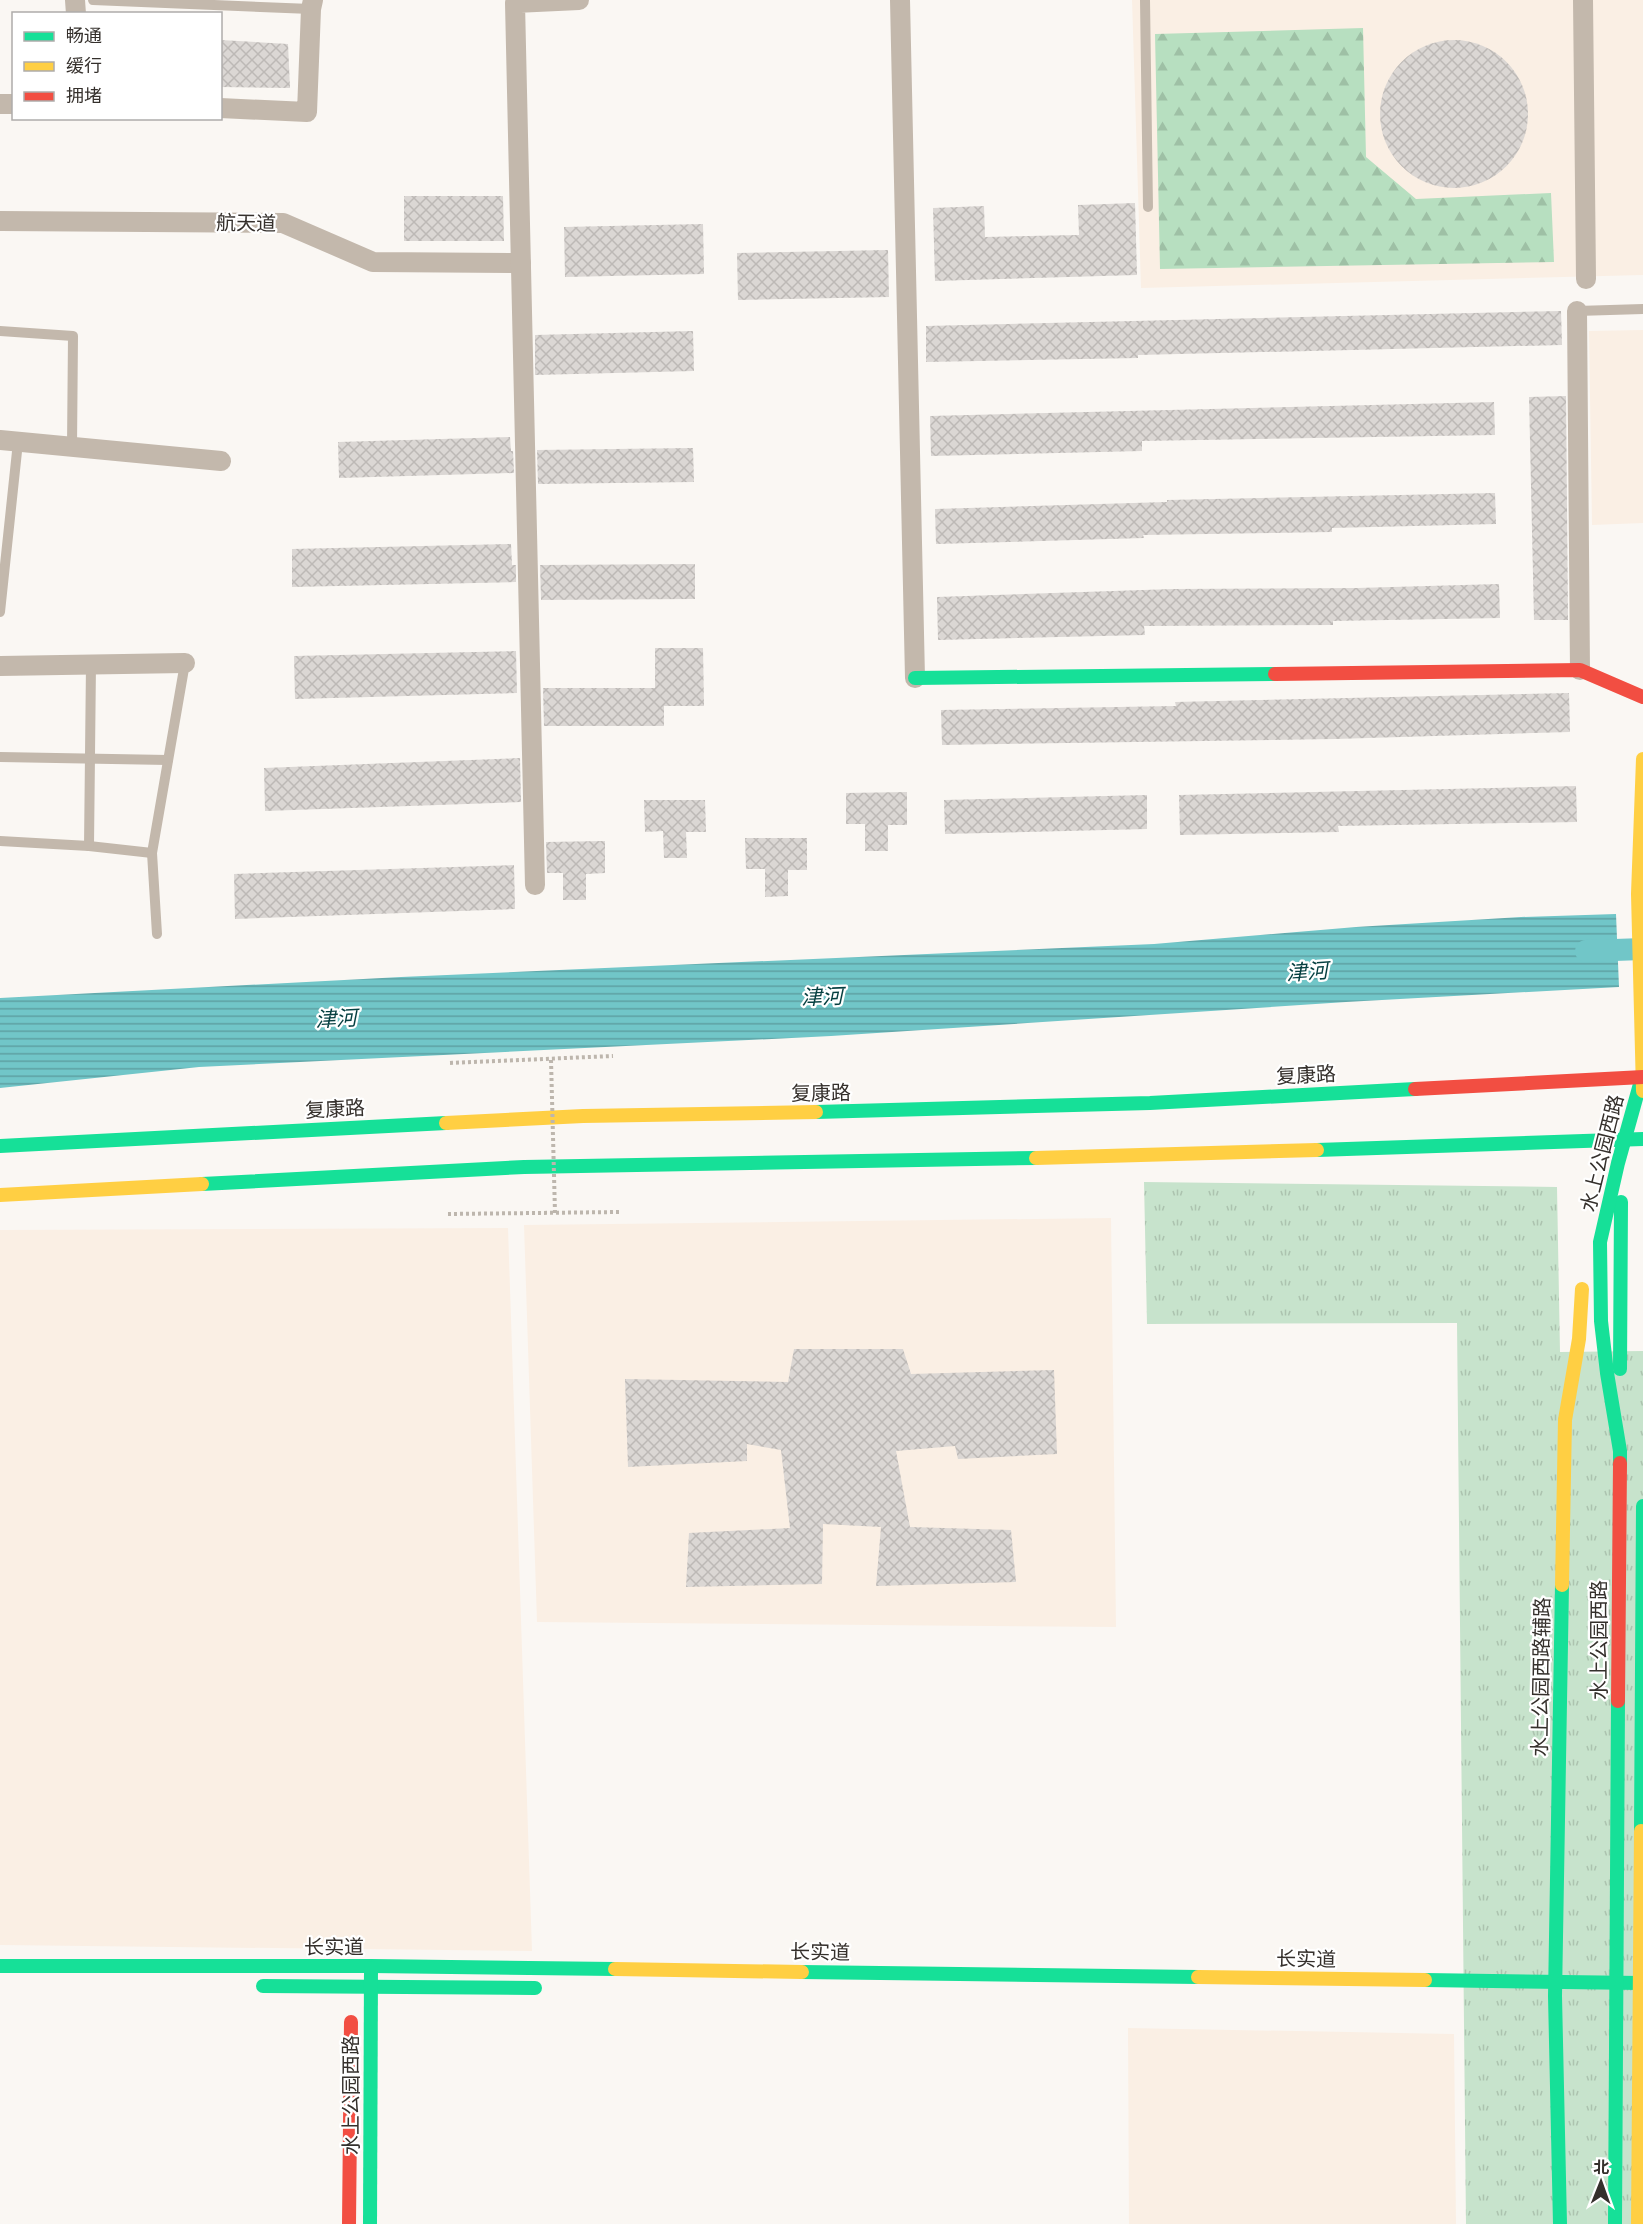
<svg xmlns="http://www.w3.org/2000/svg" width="1643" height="2224" viewBox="0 0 1643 2224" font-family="'Asap Condensed','Noto Sans SC',sans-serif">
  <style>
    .built { fill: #faefe4 }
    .forest { fill: url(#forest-firs) }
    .park { fill: url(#park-tufts) }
    .water { fill: url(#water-rules) }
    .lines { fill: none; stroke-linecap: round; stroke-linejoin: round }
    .canal { stroke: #71c6c8; stroke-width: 22 }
    .building { fill: url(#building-cross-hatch) }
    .path { stroke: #bdb6ad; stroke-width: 4; stroke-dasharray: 3 3; stroke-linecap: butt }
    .lane { stroke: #c3b8ac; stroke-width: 10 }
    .street { stroke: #c3b8ac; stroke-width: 20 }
    .fast { stroke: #16e098; stroke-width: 14 }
    .slow { stroke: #ffcf43; stroke-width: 14 }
    .jam { stroke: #f24e42; stroke-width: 14 }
    .path-bridge { stroke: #bdb6ad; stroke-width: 4; stroke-dasharray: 3 3; stroke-linecap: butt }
    .labels { text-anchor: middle; stroke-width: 4.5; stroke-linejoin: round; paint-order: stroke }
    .street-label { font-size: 20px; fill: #35302c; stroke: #fff }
    .water-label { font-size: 21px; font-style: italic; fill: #053f40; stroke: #fff }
  </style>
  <defs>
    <pattern id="forest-firs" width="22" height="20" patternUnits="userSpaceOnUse" patternTransform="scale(1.5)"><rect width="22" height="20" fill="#b7dfc0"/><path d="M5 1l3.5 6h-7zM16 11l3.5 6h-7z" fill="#9ec0a5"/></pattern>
    <pattern id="park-tufts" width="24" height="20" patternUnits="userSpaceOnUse" patternTransform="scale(1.5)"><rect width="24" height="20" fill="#c7e3cc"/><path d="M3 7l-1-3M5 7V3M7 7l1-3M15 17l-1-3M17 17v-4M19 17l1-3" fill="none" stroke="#acc3af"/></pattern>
    <pattern id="water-rules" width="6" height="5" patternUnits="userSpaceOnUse" patternTransform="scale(1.5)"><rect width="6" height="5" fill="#71c6c8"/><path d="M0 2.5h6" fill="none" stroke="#5ea1a3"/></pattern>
    <pattern id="building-cross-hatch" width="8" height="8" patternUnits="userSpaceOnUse" patternTransform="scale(1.5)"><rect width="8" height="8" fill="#dbd7d4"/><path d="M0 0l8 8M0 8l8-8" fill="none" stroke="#bdb9b6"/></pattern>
  </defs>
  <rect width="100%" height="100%" fill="#faf7f3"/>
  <g class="built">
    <path d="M1132,0H1643V275L1141,288Z"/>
    <path d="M1643,330V523L1592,525L1589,331Z"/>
    <path d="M1111,1218L1116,1627L537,1622L524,1225Z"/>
    <path d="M508,1228L532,1951L0,1945V1230Z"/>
    <path d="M1128,2028L1454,2034L1456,2224H1129Z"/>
  </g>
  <path class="forest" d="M1363,28L1366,157L1416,199L1551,193L1554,262L1160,269L1155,34Z"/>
  <path class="park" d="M1144,1182L1557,1187L1560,1352L1643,1351V2224H1466L1457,1323L1147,1324Z"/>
  <path class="water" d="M1616,914L1619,987L1346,1002L831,1036L199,1067L0,1088V998L401,977L1154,944L1356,927L1521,917Z"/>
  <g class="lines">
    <path class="canal" d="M1586,951L1643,949"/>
  </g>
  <g class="building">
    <path d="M220,40L288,44L290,88L220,87Z"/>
    <circle cx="1454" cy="114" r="74"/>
    <path d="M404,196H503L504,241H404Z"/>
    <path d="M1135,203L1137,275L935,281L933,208L984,206L985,237L1079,235L1078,205Z"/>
    <path d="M703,224L704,274L565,277L564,227Z"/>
    <path d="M888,250L889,297L738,300L737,253Z"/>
    <path d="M1561,311L1562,345L1138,355V358L926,362V326Z"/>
    <path d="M693,331L694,371L535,375V335Z"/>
    <path d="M1566,396L1568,620H1534L1529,397Z"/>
    <path d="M1494,402L1495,435L1142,441V451L931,456L930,416Z"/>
    <path d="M510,437L511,451H513L514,473L339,478L338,442Z"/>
    <path d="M693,448L694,482L538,484L537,450Z"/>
    <path d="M1495,493L1496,524L1332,528V532L1143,535L1144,538L936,544L935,509L1167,502V500Z"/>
    <path d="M511,544L512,565H516V582L292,587V549Z"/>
    <path d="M695,564V599L541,600L540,565Z"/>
    <path d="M1499,584L1500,618L1333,621V625L1144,626L1145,635L938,640L937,597L1173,589L1357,588Z"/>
    <path d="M655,648H703L704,706H664V726H544L543,688H655Z"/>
    <path d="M516,651L517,693L295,699L294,656Z"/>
    <path d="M1569,693L1570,732L1335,739L942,745L941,710L1176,706L1175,702Z"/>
    <path d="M520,758L521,802L265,811L264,768Z"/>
    <path d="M1576,786L1577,822L1338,826L1339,832L1180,835L1179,795Z"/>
    <path d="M907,792V825H888V851H865V824H846V793Z"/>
    <path d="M1147,795V829L945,834L944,800Z"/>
    <path d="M644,800H705L706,832H686L687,858H664L663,831L645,832Z"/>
    <path d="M745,838H807V870H788V896L765,897V869H746Z"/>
    <path d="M605,841V873L586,874V900H563V873H547L546,842Z"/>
    <path d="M514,865L515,909L235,919L234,874Z"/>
    <path d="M794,1349H903L911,1374L1054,1370L1057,1454L958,1459L955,1446L896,1451L910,1527L1011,1530L1016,1582L876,1586L881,1527L823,1524L822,1584L686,1587L689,1533L790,1528L781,1450L747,1444V1461L628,1467L625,1379L788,1382Z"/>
  </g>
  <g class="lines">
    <g class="path">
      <path d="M450,1063L613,1056"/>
      <path d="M448,1214L620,1212"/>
    </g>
    <g class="lane">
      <path d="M93,0L311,9"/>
      <path d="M1145,0L1148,207"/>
      <path d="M1577,311L1643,309"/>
      <path d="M0,331L73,336L72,446"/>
      <path d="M0,612L18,442"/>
      <path d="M91,664L89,846L152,853"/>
      <path d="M0,757L168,760"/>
      <path d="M0,841L89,846"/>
      <path d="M157,934L152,853L185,663"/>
    </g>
    <g class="street">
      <path d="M75,0L76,14"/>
      <path d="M900,0L915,678"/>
      <path d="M1583,0L1586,279"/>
      <path d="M0,104H14"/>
      <path d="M220,108L307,112L311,9L313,0"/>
      <path d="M0,221L283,223L373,262L521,263"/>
      <path d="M1577,311L1580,670"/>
      <path d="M0,440L221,461"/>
      <path d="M0,666L185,663"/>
      <path d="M535,885L515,3L579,0"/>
    </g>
    <g class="fast">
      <path d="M915,678L1275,674"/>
      <path d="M816,1112L1150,1103L1415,1089"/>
      <path d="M0,1146L446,1123"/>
      <path d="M1317,1150L1643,1139"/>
      <path d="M202,1184L524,1167L1036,1158"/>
      <path d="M1620,1369L1621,1202"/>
      <path d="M1620,1463V1451L1607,1373L1601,1321L1600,1242L1618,1163L1642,1077"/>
      <path d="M1641,1831L1643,1506"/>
      <path d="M0,1966H371L615,1969"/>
      <path d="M802,1972L1198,1977"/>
      <path d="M1425,1980L1640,1983"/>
      <path d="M263,1986L535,1988"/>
      <path d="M370,2224L371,1968"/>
      <path d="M1560,2224L1555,1996L1562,1585"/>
      <path d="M1615,2224L1618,1701"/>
    </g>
    <g class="slow">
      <path d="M1643,759L1638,894L1643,1091"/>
      <path d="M446,1123L583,1116L816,1112"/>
      <path d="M1036,1158L1317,1150"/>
      <path d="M0,1195L202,1184"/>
      <path d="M1562,1585L1565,1420L1579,1339L1582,1289"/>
      <path d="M615,1969L802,1972"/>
      <path d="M1198,1977L1425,1980"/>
      <path d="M1638,2224L1641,1831"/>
    </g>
    <g class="jam">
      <path d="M1275,674L1580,670L1643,697"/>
      <path d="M1415,1089L1643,1077"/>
      <path d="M1618,1701L1620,1463"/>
      <path d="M349,2224L351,2022"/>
    </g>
    <path class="path-bridge" d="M551,1060L555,1213"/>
  </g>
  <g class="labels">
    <g class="street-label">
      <text transform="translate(246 223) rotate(1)" y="7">航天道</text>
      <text transform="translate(1306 1075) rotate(-3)" y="7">复康路</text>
      <text transform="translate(821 1093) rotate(-1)" y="7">复康路</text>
      <text transform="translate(335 1109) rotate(-3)" y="7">复康路</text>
      <text transform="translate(1602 1153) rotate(-76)" y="7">水上公园西路</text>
      <text transform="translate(1599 1640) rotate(-90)" y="7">水上公园西路</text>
      <text transform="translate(1541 1677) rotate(-89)" y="7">水上公园西路辅路</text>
      <text x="334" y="1954">长实道</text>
      <text transform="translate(820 1952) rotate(1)" y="7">长实道</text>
      <text transform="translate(1306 1959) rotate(1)" y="7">长实道</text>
      <text transform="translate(351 2095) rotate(-90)" y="7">水上公园西路</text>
    </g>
    <g class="water-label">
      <text transform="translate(1307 972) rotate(-4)" y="7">津河</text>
      <text transform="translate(822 997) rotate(-2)" y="7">津河</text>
      <text transform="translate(336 1019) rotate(-3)" y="7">津河</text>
    </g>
  </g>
  <rect x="12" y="12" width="210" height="108" fill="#ffffff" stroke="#aeacab" stroke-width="1.5"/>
  <rect x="24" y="32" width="30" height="9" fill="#16e098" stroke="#aeacab" stroke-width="1.5"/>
  <text x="66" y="42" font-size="18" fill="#35302c">畅通</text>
  <rect x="24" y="62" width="30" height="9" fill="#ffcf43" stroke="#aeacab" stroke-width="1.5"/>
  <text x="66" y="72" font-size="18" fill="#35302c">缓行</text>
  <rect x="24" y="92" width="30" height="9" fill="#f24e42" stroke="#aeacab" stroke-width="1.5"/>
  <text x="66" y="102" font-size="18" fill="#35302c">拥堵</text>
  <g transform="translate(1601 2182) rotate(1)" stroke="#ffffff" stroke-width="4.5" paint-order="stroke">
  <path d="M0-4.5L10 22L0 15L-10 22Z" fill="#35302c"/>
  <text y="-9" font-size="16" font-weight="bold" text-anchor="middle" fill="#35302c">北</text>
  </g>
</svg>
